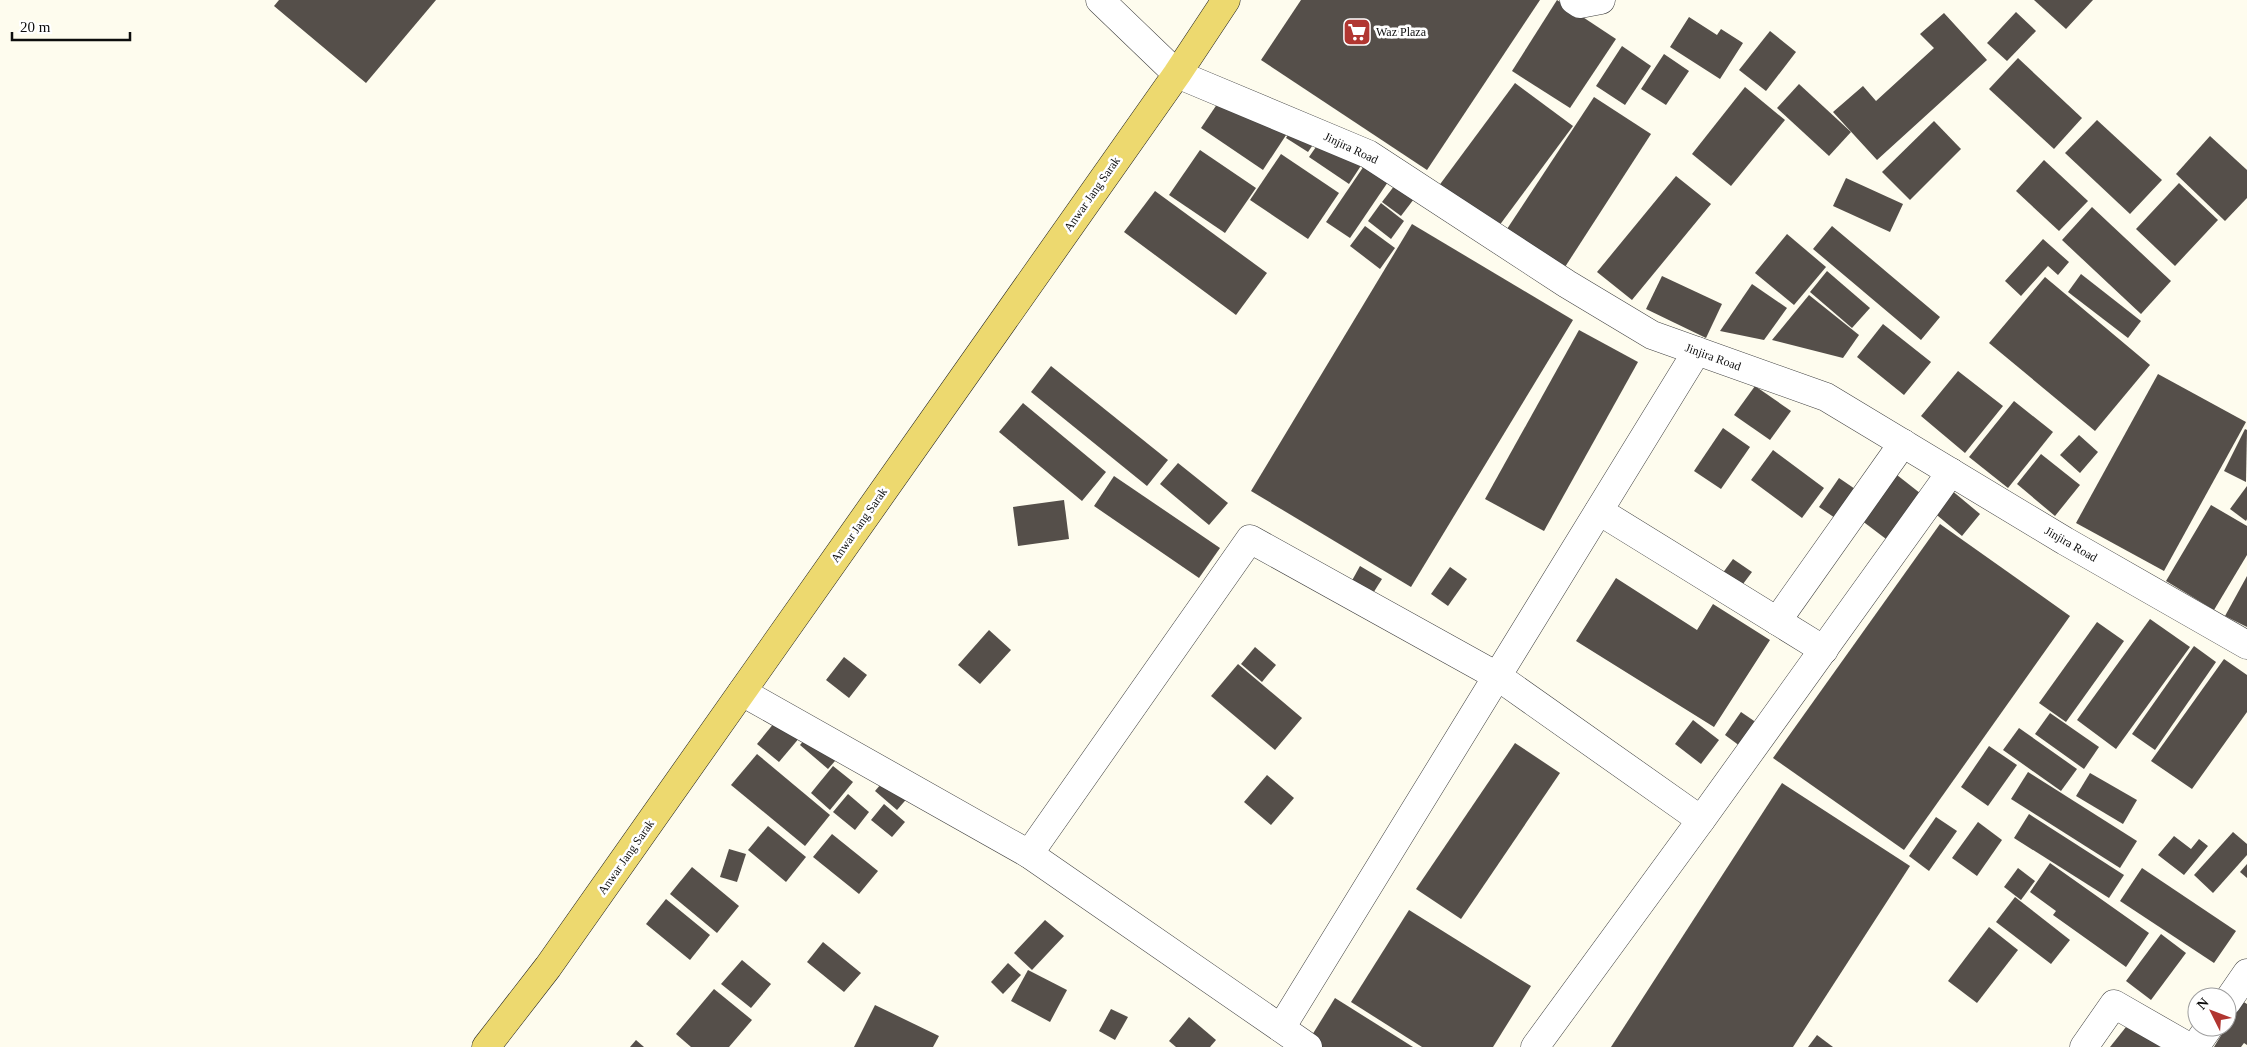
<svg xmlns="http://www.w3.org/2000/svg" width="2247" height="1047" viewBox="0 0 2247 1047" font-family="Georgia,serif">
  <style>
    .building { fill: #554f4a }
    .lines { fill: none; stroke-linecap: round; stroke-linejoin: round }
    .minor-casing { stroke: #404040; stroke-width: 29 }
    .major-casing { stroke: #1e1e1e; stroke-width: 29 }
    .minor { stroke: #fff; stroke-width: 28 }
    .major { stroke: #edd96f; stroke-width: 28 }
    .labels { text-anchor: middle; stroke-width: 5; stroke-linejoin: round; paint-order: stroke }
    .poi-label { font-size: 12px; fill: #0d0d0d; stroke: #fff; text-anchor: start }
    .street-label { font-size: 12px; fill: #0d0d0d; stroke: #fff }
  </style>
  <rect width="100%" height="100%" fill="#fefcee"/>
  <g class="building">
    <path d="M279,0H436L366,83L274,6Z"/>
    <path d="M1301,0H1540L1427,170L1261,60Z"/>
    <path d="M1557,0L1616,39L1570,108L1512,71Z"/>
    <path d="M2034,0H2093L2066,29Z"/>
    <path d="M2016,12L2036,31L2007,61L1987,43Z"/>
    <path d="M1944,13L1987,60L1877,160L1833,112L1863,86L1876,101L1934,48L1920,34Z"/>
    <path d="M1689,17L1717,35L1721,29L1743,43L1720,79L1670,47Z"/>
    <path d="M1770,31L1796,52L1766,91L1739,70Z"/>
    <path d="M1622,46L1651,66L1625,105L1596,86Z"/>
    <path d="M1664,54L1689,71L1666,105L1641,89Z"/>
    <path d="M2018,58L2082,118L2054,149L1989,89Z"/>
    <path d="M1232,82L1294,123L1263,170L1201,128Z"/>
    <path d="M1515,83L1573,126L1496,230L1438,187Z"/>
    <path d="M1799,84L1851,132L1829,156L1777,108Z"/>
    <path d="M1745,87L1785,120L1731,186L1692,154Z"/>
    <path d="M1594,97L1651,134L1565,267L1507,229Z"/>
    <path d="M2097,120L2162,180L2130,214L2065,153Z"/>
    <path d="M1297,121L1319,136L1308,152L1286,138Z"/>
    <path d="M1934,121L1961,149L1910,200L1882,172Z"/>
    <path d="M1327,131L1366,158L1349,184L1309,157Z"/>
    <path d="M2210,136L2247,170V198L2225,221L2176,174Z"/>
    <path d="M1200,150L1256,188L1225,233L1169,195Z"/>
    <path d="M1281,154L1339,193L1308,239L1250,200Z"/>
    <path d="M1368,160L1392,176L1350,238L1326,222Z"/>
    <path d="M2044,160L2088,201L2059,231L2016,191Z"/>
    <path d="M1676,176L1711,204L1632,300L1597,272Z"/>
    <path d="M1401,177L1420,191L1401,216L1382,202Z"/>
    <path d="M1846,178L1903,204L1890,232L1833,206Z"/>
    <path d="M2179,183L2218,220L2175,266L2136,229Z"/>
    <path d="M1155,191L1267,273L1236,315L1124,232Z"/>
    <path d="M1381,203L1404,221L1391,239L1368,221Z"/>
    <path d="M2092,207L2171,281L2141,314L2062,240Z"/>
    <path d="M1412,224L1573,320L1411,587L1251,491Z"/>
    <path d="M1365,226L1395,248L1380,269L1350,246Z"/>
    <path d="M1832,226L1940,317L1921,340L1813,249Z"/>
    <path d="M1787,234L1826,267L1794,305L1755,273Z"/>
    <path d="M2043,239L2069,262L2058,275L2048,266L2021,296L2005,281Z"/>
    <path d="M1827,271L1870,308L1852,328L1810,292Z"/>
    <path d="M2081,274L2141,321L2128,338L2068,292Z"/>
    <path d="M1662,276L1722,304L1706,338L1646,309Z"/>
    <path d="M2045,277L2150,365L2095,431L1989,343Z"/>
    <path d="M1752,284L1787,308L1764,340L1720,331Z"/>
    <path d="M1809,295L1859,335L1843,358L1772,340Z"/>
    <path d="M1883,324L1931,362L1904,395L1857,357Z"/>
    <path d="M1579,330L1638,362L1544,531L1485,499Z"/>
    <path d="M1051,366L1168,460L1147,486L1031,392Z"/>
    <path d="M1958,371L2003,406L1965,453L1921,416Z"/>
    <path d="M2158,374L2246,422L2164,571L2076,523Z"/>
    <path d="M1755,386L1791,411L1770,440L1734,415Z"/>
    <path d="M2014,401L2053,432L2008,488L1969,457Z"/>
    <path d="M1023,403L1106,472L1082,501L999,432Z"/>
    <path d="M1723,428L1750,447L1721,489L1694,471Z"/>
    <path d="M2245,429L2247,430L2246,482L2224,471Z"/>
    <path d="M2079,435L2098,452L2080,473L2060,455Z"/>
    <path d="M1773,450L1824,488L1802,518L1751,480Z"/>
    <path d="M2041,454L2080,485L2055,516L2017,484Z"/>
    <path d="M1178,463L1228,503L1209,525L1160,484Z"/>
    <path d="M1897,475L1925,497L1890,542L1861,520Z"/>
    <path d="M1114,476L1220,548L1199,578L1094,506Z"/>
    <path d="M1839,478L1858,491L1838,520L1819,507Z"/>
    <path d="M2247,486V519L2246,521L2230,509Z"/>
    <path d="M1950,489L1980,514L1962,536L1932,511Z"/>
    <path d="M1064,500L1069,539L1018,546L1013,507Z"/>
    <path d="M2211,505L2247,526V555L2214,610L2166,581Z"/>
    <path d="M1940,524L2070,616L1904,850L1773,758Z"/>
    <path d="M1733,559L1752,572L1740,588L1722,574Z"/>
    <path d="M1360,566L1382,579L1370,598L1349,586Z"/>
    <path d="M1450,567L1467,579L1448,606L1431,594Z"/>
    <path d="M2247,576V627L2225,616Z"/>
    <path d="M1616,578L1697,630L1713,604L1770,640L1714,727L1576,641Z"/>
    <path d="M2150,619L2190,647L2116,749L2077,720Z"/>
    <path d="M2097,622L2124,641L2066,722L2039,703Z"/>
    <path d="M989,630L1011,650L980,684L958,665Z"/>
    <path d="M2194,646L2216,662L2155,750L2132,734Z"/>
    <path d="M1255,647L1276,665L1262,682L1241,664Z"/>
    <path d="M844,657L867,675L849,698L826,680Z"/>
    <path d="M2224,659L2247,675V712L2192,789L2151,761Z"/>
    <path d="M1238,664L1302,718L1275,750L1211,696Z"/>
    <path d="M788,706L811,724L779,762L757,744Z"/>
    <path d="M1741,712L1760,725L1744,749L1725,735Z"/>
    <path d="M2050,713L2099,747L2084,769L2035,734Z"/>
    <path d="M1693,720L1719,740L1701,764L1675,744Z"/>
    <path d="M2019,728L2077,769L2061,791L2003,750Z"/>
    <path d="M813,729L842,753L828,769L800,745Z"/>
    <path d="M1515,743L1560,773L1461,919L1416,889Z"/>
    <path d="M1989,746L2017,765L1988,806L1961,787Z"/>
    <path d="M757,754L830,815L805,846L731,785Z"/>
    <path d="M833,766L853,782L830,810L811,793Z"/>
    <path d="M2028,772L2137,841L2120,868L2011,799Z"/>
    <path d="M2090,773L2137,800L2123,824L2076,796Z"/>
    <path d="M1267,775L1294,798L1271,825L1244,802Z"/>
    <path d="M887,777L910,795L897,810L875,791Z"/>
    <path d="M1782,783L1910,866L1793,1047H1611Z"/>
    <path d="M848,794L869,812L855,830L833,812Z"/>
    <path d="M884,804L905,822L892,837L871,820Z"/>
    <path d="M2029,814L2124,875L2109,898L2014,838Z"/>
    <path d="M1936,817L1957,831L1929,871L1909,856Z"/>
    <path d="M1978,822L2002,840L1977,876L1952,858Z"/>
    <path d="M768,826L806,857L786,882L748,850Z"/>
    <path d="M2233,832L2247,844V855L2213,893L2194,875Z"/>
    <path d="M832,834L878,871L859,894L813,857Z"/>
    <path d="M2174,836L2191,849L2199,839L2208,846L2184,875L2158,855Z"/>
    <path d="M729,849L746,854L737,882L720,877Z"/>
    <path d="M2050,863L2149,933L2126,967L2053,915L2056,911L2030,892Z"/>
    <path d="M2247,864V878L2240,872Z"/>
    <path d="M692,867L739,906L717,933L670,894Z"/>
    <path d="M2018,868L2035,881L2021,900L2004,887Z"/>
    <path d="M2142,868L2236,931L2214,963L2120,901Z"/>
    <path d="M2015,897L2070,940L2051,964L1996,922Z"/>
    <path d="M666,899L710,935L690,960L646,924Z"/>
    <path d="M1409,910L1531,986L1493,1047H1422L1351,1002Z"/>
    <path d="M1045,920L1064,936L1032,970L1014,953Z"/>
    <path d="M1989,927L2018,950L1977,1003L1948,981Z"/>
    <path d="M2161,934L2186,953L2151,1000L2126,981Z"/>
    <path d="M823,942L861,973L844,992L807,962Z"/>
    <path d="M742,960L771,984L751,1008L721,984Z"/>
    <path d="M1008,963L1021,975L1003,994L991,982Z"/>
    <path d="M1028,970L1067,990L1050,1022L1011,1001Z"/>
    <path d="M714,989L752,1020L729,1047H691L676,1034Z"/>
    <path d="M1335,998L1413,1047H1320L1309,1040Z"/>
    <path d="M2242,1001L2247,1004V1045L2244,1043L2241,1047H2214Z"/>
    <path d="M875,1005L939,1036L933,1047H854Z"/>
    <path d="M1111,1009L1128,1017L1115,1040L1099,1031Z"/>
    <path d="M1189,1017L1216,1040L1210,1047H1176L1169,1041Z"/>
    <path d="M2130,1022L2160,1047H2110Z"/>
    <path d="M1817,1035L1833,1047H1808Z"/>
    <path d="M636,1040L644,1047H630Z"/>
  </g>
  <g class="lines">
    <defs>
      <g id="minor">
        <path d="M1100,0L1177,74L1368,154L1567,284L1652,335L1826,397L2065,541L2247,645"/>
        <path d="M1574,0L1580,4L1601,0"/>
        <path d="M1599,511L1824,650"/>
        <path d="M1777,621L1903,443"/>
        <path d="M742,692L1029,854L1308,1047"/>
        <path d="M1701,820L1951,472"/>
        <path d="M1029,854L1250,539L1497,676L1701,820L1535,1047"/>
        <path d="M2227,1002L2247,973"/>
        <path d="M1281,1028L1697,351"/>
        <path d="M2084,1047L2114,1004L2189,1047"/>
        <path d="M2195,1047L2209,1027"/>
      </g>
      <path id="major" d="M486,1047L548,967L1177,74L1226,0"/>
    </defs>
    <use href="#minor" class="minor-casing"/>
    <use href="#major" class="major-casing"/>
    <use href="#minor" class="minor"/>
    <use href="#major" class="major"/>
  </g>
  <defs>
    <symbol id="supermarket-square" viewBox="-11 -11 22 22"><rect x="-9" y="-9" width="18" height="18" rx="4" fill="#b13631" stroke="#fff"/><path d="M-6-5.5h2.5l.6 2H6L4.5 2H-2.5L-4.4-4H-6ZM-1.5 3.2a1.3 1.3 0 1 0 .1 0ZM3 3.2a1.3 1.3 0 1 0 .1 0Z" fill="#fff"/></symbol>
  </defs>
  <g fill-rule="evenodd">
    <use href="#supermarket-square" x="1341" y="16" width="32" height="32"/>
  </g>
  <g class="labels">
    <g class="poi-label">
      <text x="1376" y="36">Waz Plaza</text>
    </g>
    <g class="street-label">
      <text transform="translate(1351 148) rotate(25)" y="4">Jinjira Road</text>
      <text transform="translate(1092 194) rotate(-55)" y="4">Anwar Jang Sarak</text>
      <text transform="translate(1713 357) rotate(20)" y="4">Jinjira Road</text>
      <text transform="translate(859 525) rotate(-55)" y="4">Anwar Jang Sarak</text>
      <text transform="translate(2071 544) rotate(30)" y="4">Jinjira Road</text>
      <text transform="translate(626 857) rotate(-55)" y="4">Anwar Jang Sarak</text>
    </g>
  </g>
  <g transform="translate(2212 1012) rotate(312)"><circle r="24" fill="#ffffff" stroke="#9e9e9e"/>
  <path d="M0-4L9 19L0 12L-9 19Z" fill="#b13631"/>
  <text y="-8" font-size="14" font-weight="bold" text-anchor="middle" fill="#0d0d0d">N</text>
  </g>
  <path d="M12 32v8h118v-8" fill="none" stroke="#0d0d0d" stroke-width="2.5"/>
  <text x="20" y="32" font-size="15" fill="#0d0d0d" stroke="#ffffff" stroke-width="4" paint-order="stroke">20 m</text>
</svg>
